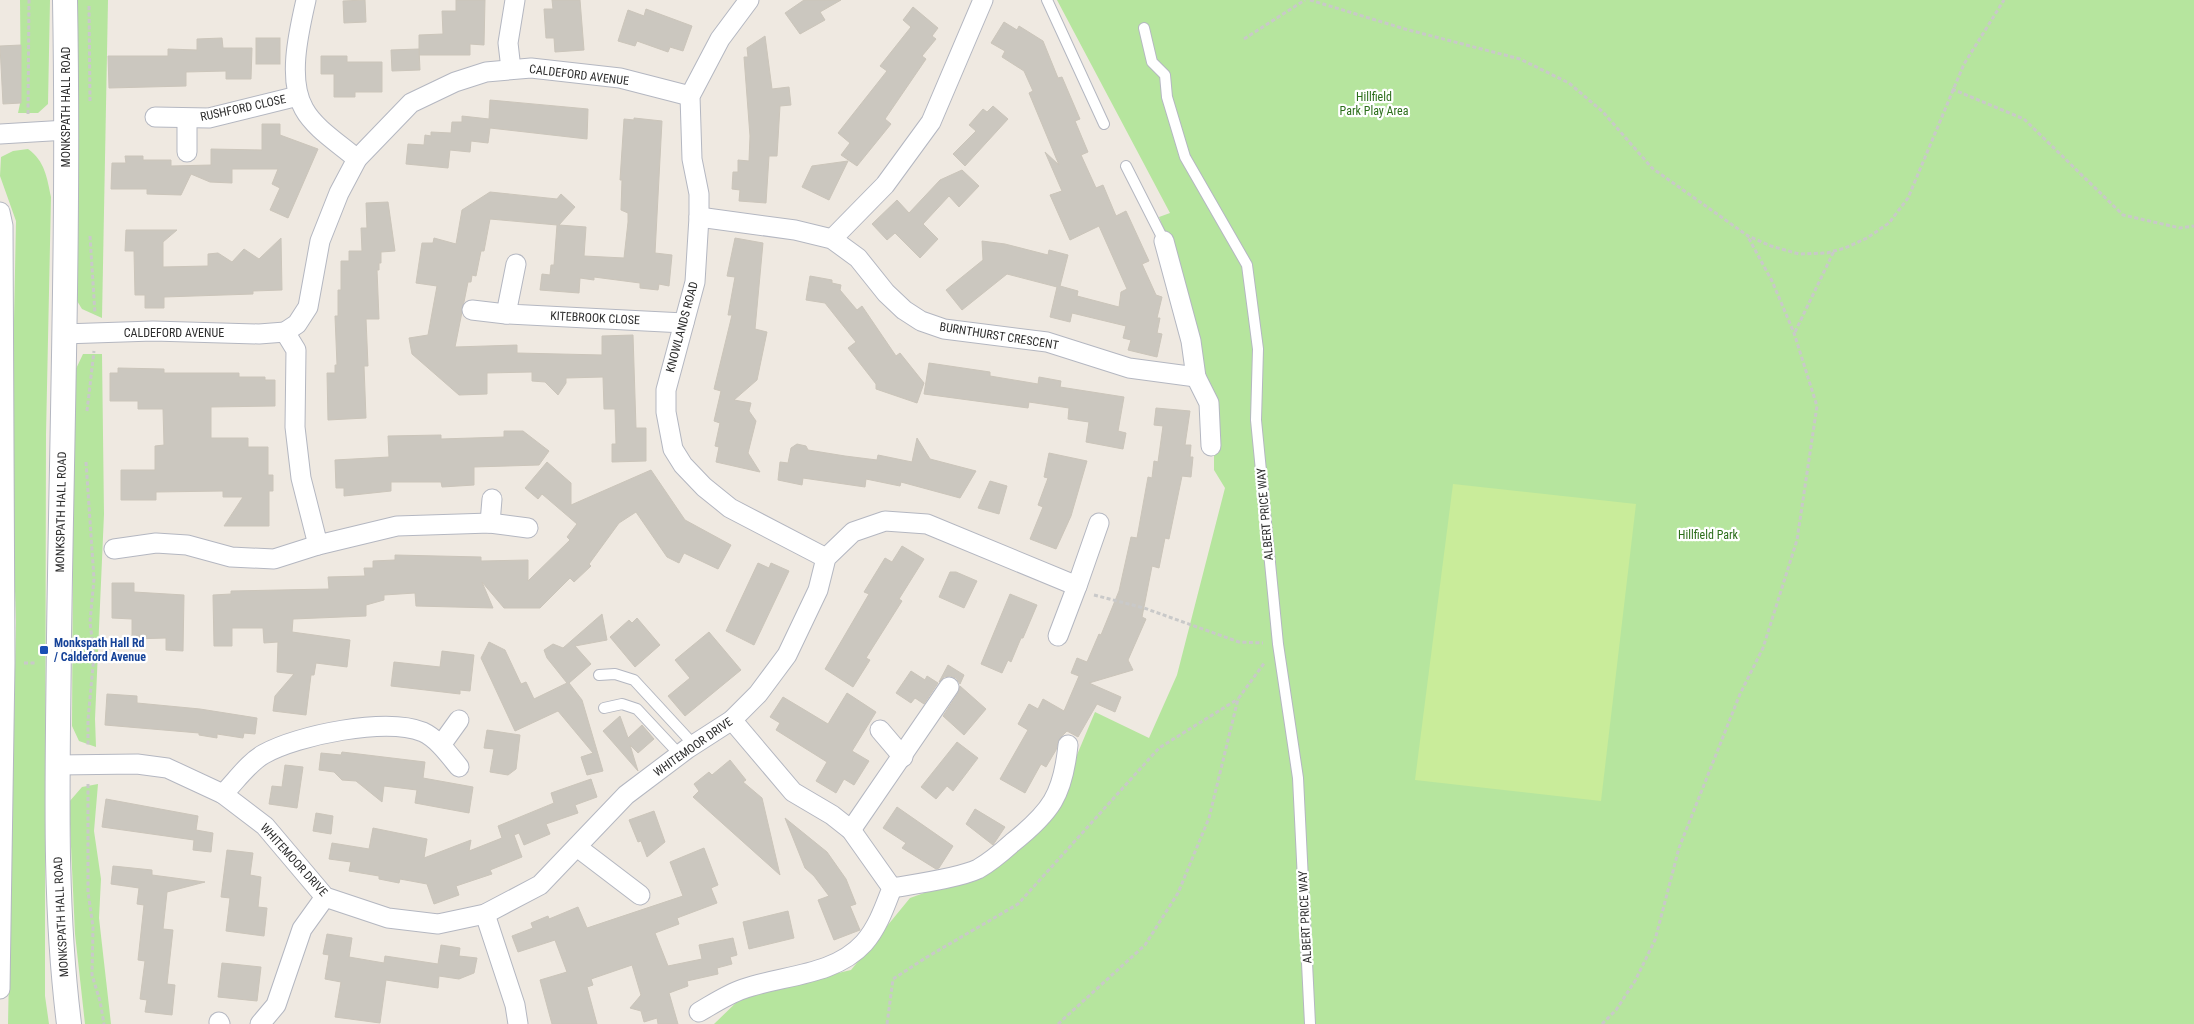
<svg xmlns="http://www.w3.org/2000/svg" width="2194" height="1024" viewBox="0 0 2194 1024" font-family="'Roboto Condensed',sans-serif">
  <style>
    .green { fill: #b6e59e }
    .pitch { fill: #c9ec9a }
    .building { fill: #cbc7bf; stroke: #cbc5ba }
    .lines { fill: none; stroke-linecap: round; stroke-linejoin: round }
    .service-casing { stroke: #b4b7c1; stroke-width: 12 }
    .minor-casing { stroke: #b4b7c1; stroke-width: 21 }
    .tertiary-casing { stroke: #b4b7c1; stroke-width: 26 }
    .path { stroke: #c9c9c9; stroke-width: 3; stroke-dasharray: 4 2.5; stroke-linecap: butt }
    .service { stroke: #fff; stroke-width: 10 }
    .minor { stroke: #fff; stroke-width: 19 }
    .tertiary { stroke: #fff; stroke-width: 24 }
    .transit-dot { fill: #1a4fb4; stroke: #fff; stroke-width: 2 }
    .labels { text-anchor: middle; stroke-width: 4.5; stroke-linejoin: round; paint-order: stroke }
    .street-label { font-size: 12px; fill: #2e2e2e; stroke: #fff }
    .park-label { font-size: 12px; fill: #2c6e1b; stroke: #fff }
    .transit-label { font-size: 12px; font-weight: bold; fill: #164399; stroke: #fff; text-anchor: start }
  </style>
  <rect width="100%" height="100%" fill="#efe9e1"/>
  <g class="green">
    <path d="M20,0H50L48,104L38,113H18L21,99Z"/>
    <path d="M76,0H108L102,318L82,309L74,296Z"/>
    <path d="M1057,0H2194V1024H714L744,995L851,970L910,898L993,868L1053,812L1095,712L1149,738L1177,675L1225,488L1214,470V400L1204,374L1182,278L1159,217L1170,213Z"/>
    <path d="M28,149C45,161 47,178 51,197L46,435L45,863V996L49,1024H8L16,621L11,470L16,221L0,176L1,157L13,151Z"/>
    <path d="M83,354H102L104,514L95,719L96,747L79,741L72,726L74,373Z"/>
    <path d="M98,784L94,831L101,879L99,918L111,1024H85L75,934L69,802L82,787Z"/>
  </g>
  <path class="pitch" d="M1453,484L1636,504L1601,801L1415,780Z"/>
  <g class="building">
    <path d="M365,0L366,22L344,23L343,1Z"/>
    <path d="M456,0H485L484,45L470,44V55H419V35L443,34L442,11H456Z"/>
    <path d="M552,0H580L584,50L555,52L554,38H546L544,9H553Z"/>
    <path d="M804,0H841L820,12L825,20L800,34L785,13Z"/>
    <path d="M913,7L938,28L932,36L936,39L922,56L926,59L885,119L891,124L857,166L841,155L850,143L838,133L887,71L880,66L911,27L903,20Z"/>
    <path d="M646,9L692,26L683,51L670,47L668,52L637,41L635,46L618,41L628,10L644,16Z"/>
    <path d="M1004,22L1017,30L1019,26L1043,41L1058,78L1062,77L1080,119L1075,121L1088,152L1081,155L1096,188L1103,185L1116,216L1126,211L1149,261L1142,264L1156,295L1162,297L1157,318H1160L1157,333L1162,334L1157,357L1128,350L1131,340L1123,338L1126,326L1072,313L1070,322L1050,317L1057,287L1007,274L962,310L946,290L983,260L982,241L1005,244L1048,255L1049,250L1068,255L1060,286L1078,291L1077,296L1119,307L1121,292L1127,289L1099,226L1070,240L1050,195L1062,191L1045,152L1059,165L1029,93L1033,91L1024,71L1002,57L1005,51L991,43Z"/>
    <path d="M765,36L772,89L789,87L791,105L780,106L777,156H769L766,203L739,201L740,190L732,189L733,172H738V160L749,161L750,136L744,57H748L747,48Z"/>
    <path d="M222,38L223,48H252L251,79H226V71L186,72V86L109,88L108,56H168V49L197,50V39Z"/>
    <rect x="256" y="38" width="24" height="26"/>
    <path d="M21,45V103L3,104L0,46Z"/>
    <path d="M419,49L420,70L392,71L391,50Z"/>
    <path d="M321,56H347V62H382V92H355V97H334V74H321Z"/>
    <path d="M490,100L588,109L587,139L490,128L488,143L471,141L470,152L450,150L448,168L406,164L408,144L424,145L425,135L431,136V132L451,133L452,122H462V116L489,119Z"/>
    <path d="M993,106L1008,119L965,166L953,154L976,131L969,125L983,109L987,112Z"/>
    <path d="M634,118L662,121L655,253L672,255L669,286L659,284L658,290L640,288V283L594,277V280L580,278L579,293L540,290L542,274L550,275L551,265H554L557,225L490,219L484,251H481L476,276L472,275L471,282H468L455,347L517,345V353L602,355V336L633,335L636,428H646V461L612,462V444H616L615,409H604L603,377L566,378V383L558,395L545,382L532,381V372L487,373V394L459,395L412,354L409,338L428,335L437,286L416,283L422,243H433L434,238L456,244L462,210L490,192L557,199L561,194L575,207L559,225L586,227L584,256L624,258L628,222V213L621,210L622,180H620L624,119L634,120Z"/>
    <path d="M262,124H280V135L318,149L288,218L270,210L280,188L272,184L278,169H232V183L210,182L191,174L181,195L147,194V189H111L112,163H126L125,156H143V160H171V166L211,165V149L262,150Z"/>
    <path d="M848,161L829,200L802,187L812,166Z"/>
    <path d="M962,170L979,186L959,207L949,196L923,224L938,239L920,258L895,233L887,240L872,224L897,200L909,213L940,180Z"/>
    <path d="M388,202L395,251L381,252V263H379V270H377L379,319H366L368,366H364L366,418L328,420L327,373H335V365H337L335,316H338V290H341V261H349V251H362L361,228H367L366,203Z"/>
    <path d="M126,230H177L163,242V267L208,266V254L218,253L232,262L244,249L259,259L281,238L282,290L253,291V294L164,297V308H145V295H135L134,251H125Z"/>
    <path d="M735,238L763,243L755,329L767,332L757,380L734,400L751,403L749,411L756,421L748,453L760,472L716,462L719,447L715,446L720,423L714,421L721,391L714,389L732,315H728L735,277L727,276Z"/>
    <path d="M810,276L832,280V283L841,285L840,290L857,310L862,306L896,356L900,353L924,383L917,403L876,389V384L848,348L856,342L825,303L806,300Z"/>
    <path d="M929,363L990,372V376L1038,384L1039,377L1061,381L1060,387L1124,397L1118,431L1126,433L1123,449L1086,442L1089,422L1068,419L1069,408L1029,402L1028,408L924,394Z"/>
    <path d="M118,368L164,369V373H239V377H265V380H275V406L211,407V438H248V447H268V475H273V491H269V526H224L243,497H223V491L156,492V500H121V470H155V446L164,445L163,409H138V401H110V373H118Z"/>
    <path d="M1156,408L1190,411L1185,445H1191L1190,457H1193L1191,477L1182,476L1169,539L1165,538L1159,568L1152,566L1142,617L1146,619L1128,660L1133,670L1089,683L1121,697L1115,712L1097,704L1078,737L1067,731L1059,739L1056,750L1046,767L1041,764L1025,793L1000,779L1028,730L1018,724L1029,704L1038,709L1043,699L1064,711L1079,676L1071,673L1077,658L1087,662L1099,634L1101,635L1119,591L1131,537L1137,538L1148,477L1152,478L1154,461L1158,462L1163,426L1154,425Z"/>
    <path d="M504,431H523L549,451L539,465L474,467V485L442,487L441,482H391V491L344,496V488H336L335,460L389,457L388,436L441,435V439L504,437Z"/>
    <path d="M917,438L930,459L976,471L960,498L901,482L900,486L866,479L865,487L803,478L802,485L778,480L780,462L788,463L791,448L797,444L806,446L808,450L845,456L877,460L878,455L912,462Z"/>
    <path d="M1049,453L1087,461L1071,516L1056,549L1030,539L1043,507L1038,505L1048,478L1044,477Z"/>
    <path d="M547,462L571,483V505L651,470L685,520L731,545L718,569L684,553L679,563L667,557L636,512L619,523L589,564L591,566L574,582L570,578L540,608H504L482,582L493,608L416,606L415,593L384,595V600L366,605V616L293,619L292,632L350,640L347,667L316,663L314,675H311L306,715L273,711L275,696L294,674L277,672L278,642L264,643L263,628H232V646H214L213,595L231,594V591L329,589L328,577L365,576L364,568H373V561L395,560V555L481,557V561L528,560V581L570,540L567,537L577,524L542,494L538,499L525,488Z"/>
    <path d="M990,481L1007,486L999,514L978,508Z"/>
    <path d="M902,546L924,559L899,599L902,601L866,658L870,660L853,687L825,669L869,594L864,592L885,558L892,562Z"/>
    <path d="M758,563L769,568L771,563L789,571L754,645L726,631Z"/>
    <path d="M950,572H956L977,581L964,608L939,597Z"/>
    <path d="M112,583H134V592L184,595L183,651L166,650V638L132,639V619L112,618Z"/>
    <path d="M1010,594L1037,605L1023,638H1021L1011,662L1008,660L1002,673L981,664Z"/>
    <path d="M602,614L607,640L575,646L591,664L569,683L582,700L603,771L587,775L581,757L593,753L558,711L515,731L481,658L489,642L505,650L521,684L526,682L534,699L567,683L547,658L544,650L553,644L563,648Z"/>
    <path d="M637,618L660,645L635,667L610,637L629,620L632,623Z"/>
    <path d="M709,632L741,670L685,716L668,696L690,678L675,660Z"/>
    <path d="M442,651L474,655L470,691L460,690V694L391,686L394,662L440,667Z"/>
    <path d="M948,665L964,675L960,684L956,678L950,676L944,677L939,682Z"/>
    <path d="M911,671L925,680L927,676L938,683L924,704L915,698L911,703L896,693Z"/>
    <path d="M960,686L986,709L964,735L943,716L958,693Z"/>
    <path d="M847,693L876,712L852,751L869,761L854,785L844,779L836,793L816,781L827,762L776,730L780,723L770,717L783,697L828,724Z"/>
    <path d="M107,694L137,696V703L200,709L257,718L255,734L244,733L243,738L217,734V738L199,735V733L105,725Z"/>
    <path d="M620,716L628,738L642,725L654,739L638,753L630,745L638,771L603,731Z"/>
    <path d="M487,730L520,735L516,769L508,775L490,772L494,749L484,748Z"/>
    <path d="M957,742L978,758L953,791L947,786L936,799L921,787Z"/>
    <path d="M342,752L425,762L423,778L473,787L469,813L415,803L417,790L384,786L382,802L356,781L342,780L334,772L319,770L321,753L341,755Z"/>
    <path d="M730,760L746,780L743,782L762,798L780,875L693,797L699,791L694,784L709,772L712,775Z"/>
    <path d="M285,765L303,767L297,808L269,804L272,786L282,787Z"/>
    <path d="M591,779L597,797L575,805L578,813L546,824L550,834L524,845L519,833L514,835L522,857L490,870L492,874L456,886L459,895L434,904L427,884L400,879L399,883L379,879V876L349,871L351,862L329,859L332,843L369,849L373,828L427,839L424,858L471,840L469,851L502,838L498,826L554,803L551,793Z"/>
    <path d="M106,799L198,816L196,830L213,833L211,852L193,850L194,840L102,827Z"/>
    <path d="M897,807L953,846L939,868L936,869L902,848L906,843L883,828Z"/>
    <path d="M975,809L1005,827L993,845L966,824Z"/>
    <path d="M654,811L665,842L647,857L641,841L638,842L629,820Z"/>
    <path d="M316,813L333,816L331,834L313,831Z"/>
    <path d="M785,818L827,852L846,879L856,904L850,906L860,930L834,940L818,900L829,896L814,876L805,868Z"/>
    <path d="M704,848L718,885L711,888L717,903L677,918L679,924L655,933L668,966L702,959L699,945L733,938L737,955L730,957L732,964L717,968L718,974L687,981L688,986L669,993L678,1024H658L657,1018L644,1022L641,1011L630,1008L641,995L632,965L591,979L593,985L587,987L597,1024H552L540,980L567,972L555,940L518,952L512,936L533,928L531,923L548,916L549,919L578,907L587,928L683,896L670,862Z"/>
    <path d="M227,850L253,853L250,875L261,877L258,907L267,908L264,936L226,931L230,898L221,897Z"/>
    <path d="M113,866L152,870V875L205,882L167,892L163,929L173,930L167,984L175,985L172,1015L145,1012L147,1000L140,999L145,961L138,960L144,905L137,904L139,888L111,884Z"/>
    <path d="M788,911L794,938L749,949L743,922Z"/>
    <path d="M327,934L352,938L349,957L384,963L385,956L438,964L441,945L460,948L459,956L477,958L474,973L459,979L439,976L438,988L386,980L380,1023L335,1017L341,982L325,979L329,955L323,954Z"/>
    <path d="M222,963L261,967L257,1001L218,997Z"/>
  </g>
  <g class="lines">
    <defs>
      <g id="service">
        <path d="M1047,0L1104,124"/>
        <path d="M1144,28L1152,62L1165,75L1167,97L1185,157L1247,265L1258,349L1256,420L1278,644L1298,778L1310,1024"/>
        <path d="M1126,166L1164,241"/>
        <path d="M599,675L615,674L634,680L694,745"/>
        <path d="M604,708L622,704L637,709L680,755"/>
      </g>
      <g id="minor">
        <path d="M306,0C299,31 287,80 304,109C315,129 340,144 357,159"/>
        <path d="M749,0L720,39L690,96L692,159L699,194V217L695,282L666,390V412L673,449L683,465L704,487L730,508L826,558"/>
        <path d="M511,69L508,43L515,0"/>
        <path d="M155,117L209,118L298,96"/>
        <path d="M187,119V152"/>
        <path d="M0,134L67,130"/>
        <path d="M0,212L3,226L5,663L0,989"/>
        <path d="M699,217L795,230L832,239L858,258L886,293L904,310L921,321L944,329L1047,342L1129,368L1196,377L1191,341L1164,241"/>
        <path d="M832,239L885,185L931,122L983,0"/>
        <path d="M516,264L506,314L684,323"/>
        <path d="M472,310L506,314"/>
        <path d="M285,332L297,324L308,307L320,241L339,193L357,159L411,103L455,82L486,72L531,68L620,78L690,96"/>
        <path d="M63,334L153,331L259,334L285,332L296,350L295,427L301,478L318,545L397,526L490,523L528,528"/>
        <path d="M1196,377L1209,403L1211,446"/>
        <path d="M490,523L492,499"/>
        <path d="M114,549L156,543L187,545L231,557L274,559L318,545"/>
        <path d="M1058,636L1077,586"/>
        <path d="M880,730L903,757"/>
        <path d="M441,745L459,720"/>
        <path d="M58,765L137,764L167,768L223,794L265,826L325,897L388,918L438,924L485,914L540,885L626,795L687,749L732,720L758,694L787,655L818,590L826,558L853,532L885,521L927,524L1077,586L1099,523"/>
        <path d="M223,794C236,781 249,762 264,754C298,735 386,717 423,732C438,739 449,755 459,767"/>
        <path d="M851,830L949,687"/>
        <path d="M577,847L640,895"/>
        <path d="M892,888C915,884 959,878 978,869C990,862 1002,852 1012,843C1051,812 1063,795 1068,745"/>
        <path d="M485,914L515,1005L518,1024"/>
        <path d="M699,1012C713,1004 728,994 743,989C783,975 834,976 864,943C878,927 885,906 892,888L851,830L832,815L793,792L732,720"/>
        <path d="M219,1022L220,1024"/>
        <path d="M260,1024L276,1005L302,929L325,897"/>
      </g>
      <path id="tertiary" d="M65,0C69,213 62,426 59,638C58,767 53,896 69,1024"/>
    </defs>
    <use href="#service" class="service-casing"/>
    <use href="#minor" class="minor-casing"/>
    <use href="#tertiary" class="tertiary-casing"/>
    <g class="path">
      <path d="M1310,0L1405,29L1520,59L1569,83L1603,112L1652,168L1748,236L1771,246L1799,254L1827,253L1845,248L1867,238L1889,223L1908,198L1964,64L2004,0"/>
      <path d="M89,6L90,102"/>
      <path d="M1244,39L1305,0"/>
      <path d="M1952,89L2024,119L2123,215L2180,228L2194,226"/>
      <path d="M28,114L29,0"/>
      <path d="M90,236L95,314"/>
      <path d="M1795,332L1834,251"/>
      <path d="M87,411L94,351"/>
      <path d="M86,462L94,579L90,622L94,655L88,720V745"/>
      <path d="M1094,595L1144,608L1239,642L1263,643"/>
      <path d="M24,663H37"/>
      <path d="M88,784V892L93,927L92,975L100,1001L104,1024"/>
      <path d="M887,1024L893,979L927,957L1018,904L1159,748L1238,699"/>
      <path d="M1058,1024L1145,945L1178,893L1209,818L1238,699L1265,662"/>
      <path d="M1602,1024L1616,1010L1635,981L1655,940L1679,848L1740,694L1763,648L1797,540L1817,406L1794,333L1772,281L1748,237"/>
    </g>
    <use href="#service" class="service"/>
    <use href="#minor" class="minor"/>
    <use href="#tertiary" class="tertiary"/>
  </g>
  <rect class="transit-dot" x="39" y="645" width="10" height="10" rx="2.5"/>
  <g class="labels">
    <g class="street-label">
      <text transform="translate(579 75) rotate(7)" y="4">CALDEFORD AVENUE</text>
      <text transform="translate(66 107) rotate(-90)" y="4">MONKSPATH HALL ROAD</text>
      <text transform="translate(243 108) rotate(-12)" y="4">RUSHFORD CLOSE</text>
      <text transform="translate(595 318) rotate(3)" y="4">KITEBROOK CLOSE</text>
      <text transform="translate(682 327) rotate(-75)" y="4">KNOWLANDS ROAD</text>
      <text x="174" y="337">CALDEFORD AVENUE</text>
      <text transform="translate(999 336) rotate(9)" y="4">BURNTHURST CRESCENT</text>
      <text transform="translate(61 512) rotate(-89)" y="4">MONKSPATH HALL ROAD</text>
      <text transform="translate(1265 514) rotate(-95)" y="4">ALBERT PRICE WAY</text>
      <text transform="translate(693 747) rotate(-35)" y="4">WHITEMOOR DRIVE</text>
      <text transform="translate(294 860) rotate(48)" y="4">WHITEMOOR DRIVE</text>
      <text transform="translate(61 917) rotate(-93)" y="4">MONKSPATH HALL ROAD</text>
      <text transform="translate(1305 917) rotate(-93)" y="4">ALBERT PRICE WAY</text>
    </g>
    <g class="park-label">
      <text x="1374" y="101">Hillfield<tspan x="1374" dy="14">Park Play Area</tspan></text>
      <text x="1708" y="539">Hillfield Park</text>
    </g>
    <g class="transit-label">
      <text x="54" y="647">Monkspath Hall Rd<tspan x="54" dy="14">/ Caldeford Avenue</tspan></text>
    </g>
  </g>
</svg>
